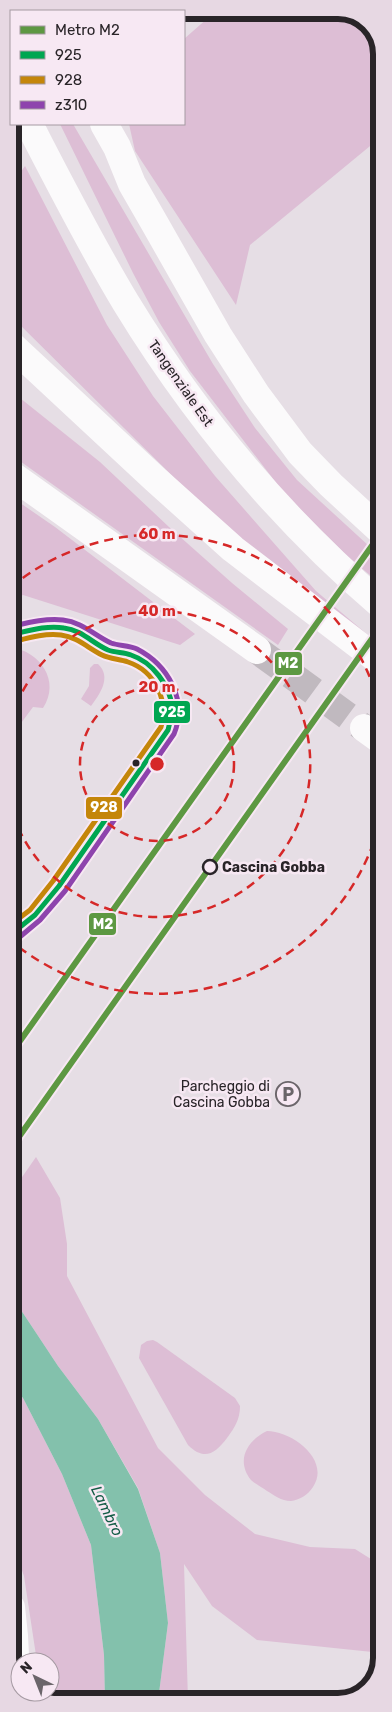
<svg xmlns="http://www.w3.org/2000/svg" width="392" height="1712" viewBox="0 0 392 1712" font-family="Rubik,sans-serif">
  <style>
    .green { fill: #ddbed5 }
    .water { fill: #83c1ac }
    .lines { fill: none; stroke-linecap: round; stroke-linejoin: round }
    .primary-tunnel { stroke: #c0b9bf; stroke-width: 28; stroke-dasharray: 28 14; stroke-linecap: butt }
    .highway-tunnel { stroke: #c0b9bf; stroke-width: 28; stroke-dasharray: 28 14; stroke-linecap: butt }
    .secondary { stroke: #fbfafb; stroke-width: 28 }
    .primary { stroke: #fbfafb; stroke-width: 28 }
    .highway { stroke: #fbfafb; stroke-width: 28 }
    .bus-1-casing { stroke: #f7e8f3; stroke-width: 9 }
    .bus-2-casing { stroke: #f7e8f3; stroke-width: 9 }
    .bus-3-casing { stroke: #f7e8f3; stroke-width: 9 }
    .bus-1 { stroke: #00a651; stroke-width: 5 }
    .bus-2 { stroke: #c4860a; stroke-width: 5 }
    .bus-3 { stroke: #8e44ad; stroke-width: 5 }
    .metro-1-casing { stroke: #f7e8f3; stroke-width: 10 }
    .metro-1 { stroke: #5d9842; stroke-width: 6 }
    .ring { fill: none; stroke: #d62828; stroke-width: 2.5; stroke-dasharray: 9 6 }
    .bus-dot { fill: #292428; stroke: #f7e8f3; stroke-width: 2 }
    .stop-dot { fill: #f7e8f3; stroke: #292428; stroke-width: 2.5 }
    .labels { text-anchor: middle; stroke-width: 5; stroke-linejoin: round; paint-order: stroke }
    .street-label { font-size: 14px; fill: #292428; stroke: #f7e8f3 }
    .stop-label { font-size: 14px; font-weight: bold; fill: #292428; stroke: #f7e8f3; text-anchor: start }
    .poi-label { font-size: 14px; fill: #292428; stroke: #f7e8f3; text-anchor: end }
    .water-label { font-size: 15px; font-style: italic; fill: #135c46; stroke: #f7e8f3 }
    .rim { fill: none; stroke: #292428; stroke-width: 6 }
    .centre { fill: #d62828; stroke: #f7e8f3; stroke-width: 2.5 }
    .ring-label { font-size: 15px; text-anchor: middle; font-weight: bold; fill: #d62828; stroke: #f7e8f3; stroke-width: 5; stroke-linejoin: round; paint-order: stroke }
    .line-badge { stroke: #f7e8f3; stroke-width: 2 }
    .badge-label { font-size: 14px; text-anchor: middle; font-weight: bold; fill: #fff }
  </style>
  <rect width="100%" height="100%" fill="#e6dee5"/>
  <g class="green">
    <path d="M217,10H343L361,18L375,36L381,46V137L250,245L236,305L135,151L129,124H184V39Z"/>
    <path d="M60,124H73L213,364L255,428L297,480L381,557V584L349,558L284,493L190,371L159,322L133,273Z"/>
    <path d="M25,166L107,325L153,396L215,476L316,591L381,646L238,541L10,315V187Z"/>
    <path d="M10,390L100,462L169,527L232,583L288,629L278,645L10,454Z"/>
    <path d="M10,496L55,527L195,634L180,645L23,595L10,601Z"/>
    <path d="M10,647C40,651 61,681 43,708L33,707L10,738Z"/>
    <path d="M94,664H98C112,677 100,694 91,706L81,699L89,686L90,668Z"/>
    <path d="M36,1157L60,1198L67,1244V1276L158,1448L205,1495L255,1534L310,1547L355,1549L382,1566V1576L372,1581L382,1602V1653L257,1640L212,1606L184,1564L188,1701H158L168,1623L160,1553L138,1488L98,1419L58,1366L11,1295V1193Z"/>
    <path d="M153,1340L157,1342L235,1398L240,1406C240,1419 235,1427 227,1438C215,1454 204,1461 188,1445L139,1358L141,1345L147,1341Z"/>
    <path d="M11,1384L23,1398L62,1474L91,1545L104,1655L105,1702H49L36,1696V1692H50V1662H37L24,1576L11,1540Z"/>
    <path d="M267,1431C292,1431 331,1460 313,1487C308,1495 299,1500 291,1501C281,1501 274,1495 267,1491C262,1487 255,1484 251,1480C235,1460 248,1440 267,1431Z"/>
  </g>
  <path class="water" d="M11,1295L58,1366L98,1419L138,1489L160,1553L168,1623L158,1701L105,1702L104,1655L91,1545L62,1474L23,1398L11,1384Z"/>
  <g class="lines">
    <path class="primary-tunnel" d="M10,119L11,117"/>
    <g class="highway-tunnel">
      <path d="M10,55L11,54"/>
      <path d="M257,650L364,728"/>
    </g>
    <path class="secondary" d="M11,1607L14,1636L16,1675"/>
    <path class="primary" d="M106,11L107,10"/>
    <g class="highway">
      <path d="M55,11L56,10"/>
      <path d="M165,11L166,10"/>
      <path d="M10,88L11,90"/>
      <path d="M29,124C60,184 91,245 126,303C195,416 281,519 381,605"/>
      <path d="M104,124L117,147L132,184L155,224L218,335L256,394L300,453L331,485L381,531"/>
      <path d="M10,344L155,479L233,549L382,663"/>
      <path d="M10,474L257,650"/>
      <path d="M364,728L382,741"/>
    </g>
    <defs>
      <path id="bus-1" d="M10,635C28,631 46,625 64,628C82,630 92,643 108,650C116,653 124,652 131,655C152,662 170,685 172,707C172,715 170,722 168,730L59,886L35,915L10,935"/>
      <path id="bus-2" d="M10,925L30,910L53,881L161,727C169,701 155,671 128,662C119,659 110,659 102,655C88,648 77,637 61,635C44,633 28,638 12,642"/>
      <path id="bus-3" d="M10,627C27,623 45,618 63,620C82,622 94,635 111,643C119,646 129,645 137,649C168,665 188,700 174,734L65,891L40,920L15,941"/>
    </defs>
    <use href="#bus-1" class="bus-1-casing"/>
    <use href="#bus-2" class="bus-2-casing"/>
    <use href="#bus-3" class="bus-3-casing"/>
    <use href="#bus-1" class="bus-1"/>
    <use href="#bus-2" class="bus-2"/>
    <use href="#bus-3" class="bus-3"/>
    <defs>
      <g id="metro-1">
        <path d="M10,1055L381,533"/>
        <path d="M11,1148L381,626"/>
      </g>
    </defs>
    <use href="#metro-1" class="metro-1-casing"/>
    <use href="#metro-1" class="metro-1"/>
  </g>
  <g class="ring">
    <circle cx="157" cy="764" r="77"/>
    <path d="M11 719A153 153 0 1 1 11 809"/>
    <path d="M382 814A230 230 0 0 1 11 941M11 587A230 230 0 0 1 381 712"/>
  </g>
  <defs>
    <symbol id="parking-ring" viewBox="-11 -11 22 22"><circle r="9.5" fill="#f7e8f3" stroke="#6b656a" stroke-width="1.5"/><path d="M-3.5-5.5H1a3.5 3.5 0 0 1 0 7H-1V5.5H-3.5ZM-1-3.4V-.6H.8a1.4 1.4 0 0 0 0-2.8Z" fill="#6b656a"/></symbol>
  </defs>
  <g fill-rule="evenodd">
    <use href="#parking-ring" x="274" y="1080" width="28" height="28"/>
  </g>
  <circle class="bus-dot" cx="136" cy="763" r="4.5"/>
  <circle class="stop-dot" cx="210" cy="867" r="7"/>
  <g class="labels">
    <g class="street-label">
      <text transform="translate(181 383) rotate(55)" y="5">Tangenziale Est</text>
    </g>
    <g class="stop-label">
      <text x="222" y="872">Cascina Gobba</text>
    </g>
    <g class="poi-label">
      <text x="270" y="1091">Parcheggio di<tspan x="270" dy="16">Cascina Gobba</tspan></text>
    </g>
    <g class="water-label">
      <text transform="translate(107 1511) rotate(64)" y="5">Lambro</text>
    </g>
  </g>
  <path d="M0 0H392V1712H0ZM54 19H338A35 35 0 0 1 373 54V1658A35 35 0 0 1 338 1693H54A35 35 0 0 1 19 1658V54A35 35 0 0 1 54 19Z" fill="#e7d8e3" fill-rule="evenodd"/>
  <path class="rim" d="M54 19H338A35 35 0 0 1 373 54V1658A35 35 0 0 1 338 1693H54A35 35 0 0 1 19 1658V54A35 35 0 0 1 54 19Z"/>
  <circle cx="157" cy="764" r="8" class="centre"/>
  <g class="ring-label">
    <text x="157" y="539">60 m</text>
    <text x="157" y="616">40 m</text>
    <text x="157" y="692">20 m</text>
  </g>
  <g class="line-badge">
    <rect x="274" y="651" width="29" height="25" rx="5" fill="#5d9842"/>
    <rect x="153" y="700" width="38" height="24" rx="5" fill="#00a651"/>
    <rect x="85" y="796" width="38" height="24" rx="5" fill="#c4860a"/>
    <rect x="88" y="912" width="29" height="24" rx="5" fill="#5d9842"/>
  </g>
  <g class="badge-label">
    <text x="288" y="668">M2</text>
    <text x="172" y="717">925</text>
    <text x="104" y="812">928</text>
    <text x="103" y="929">M2</text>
  </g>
  <rect x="10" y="10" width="175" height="115" fill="#f7e8f3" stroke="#a59aa2"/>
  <rect x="20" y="26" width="25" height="8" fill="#5d9842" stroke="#a59aa2"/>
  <text x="55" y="35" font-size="15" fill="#292428">Metro M2</text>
  <rect x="20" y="51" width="25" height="8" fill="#00a651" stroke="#a59aa2"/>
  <text x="55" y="60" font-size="15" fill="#292428">925</text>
  <rect x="20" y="76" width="25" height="8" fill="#c4860a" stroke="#a59aa2"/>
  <text x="55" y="85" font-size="15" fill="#292428">928</text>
  <rect x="20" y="101" width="25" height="8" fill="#8e44ad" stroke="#a59aa2"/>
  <text x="55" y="110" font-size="15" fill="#292428">z310</text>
  <g transform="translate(35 1677) rotate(317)"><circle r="24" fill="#f7e8f3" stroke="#a59aa2"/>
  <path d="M0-4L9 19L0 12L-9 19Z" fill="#6b656a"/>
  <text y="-8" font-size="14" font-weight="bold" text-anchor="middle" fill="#292428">N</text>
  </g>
</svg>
